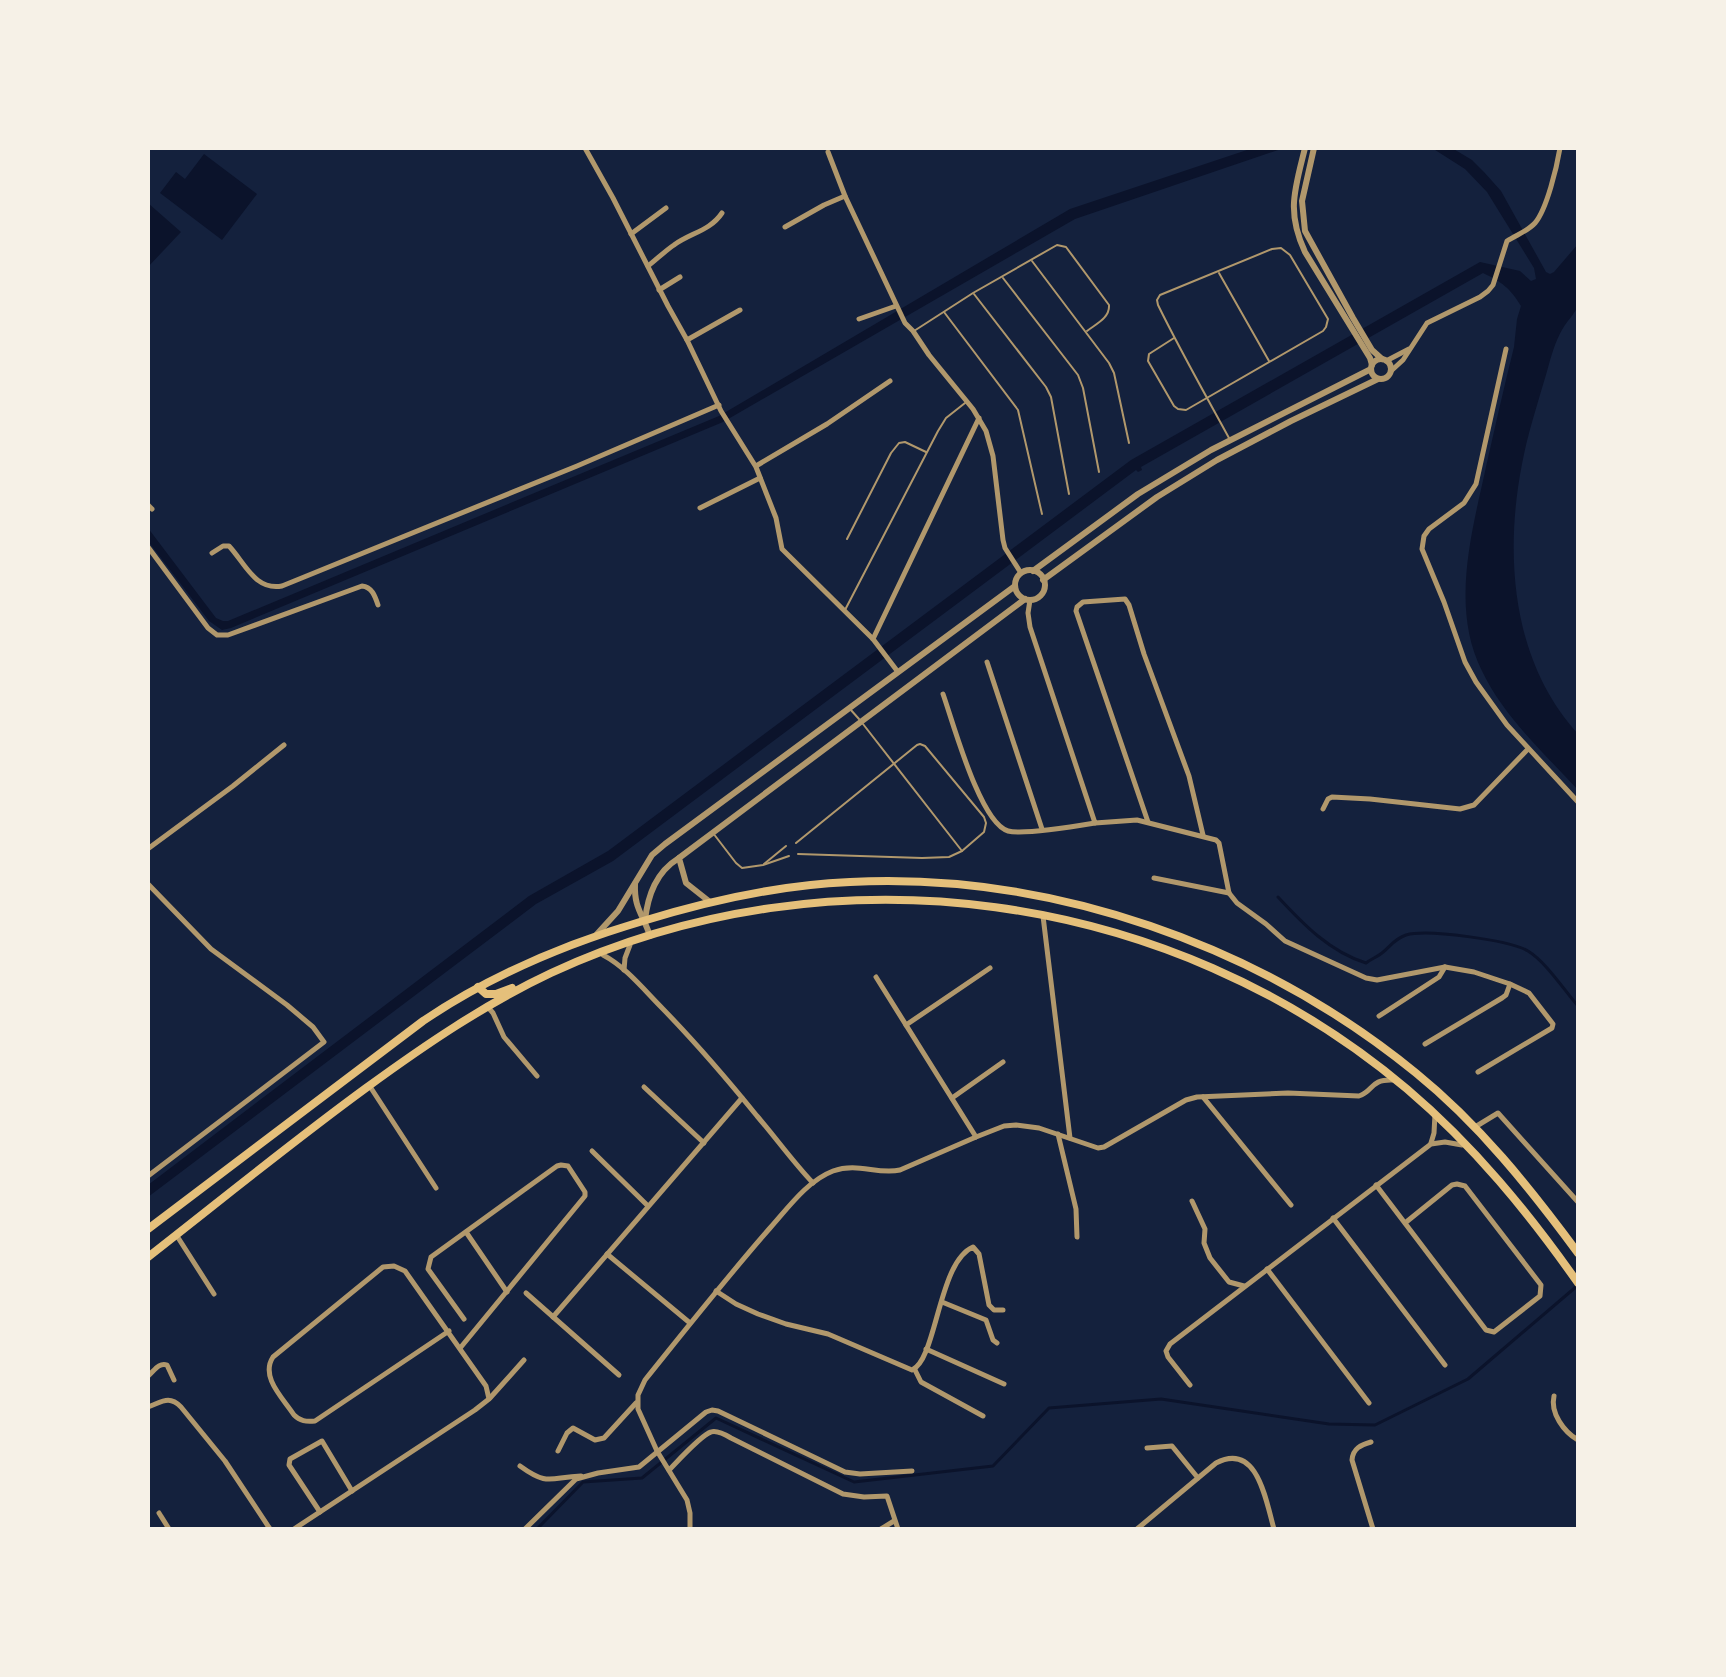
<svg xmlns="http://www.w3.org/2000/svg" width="1726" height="1677" viewBox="0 0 1726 1677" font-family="'DM Sans',sans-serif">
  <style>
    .water { fill: #0b132b }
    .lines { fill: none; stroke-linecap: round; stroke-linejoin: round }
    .stream { stroke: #0b132b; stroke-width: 3 }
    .service { stroke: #b1986c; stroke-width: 2 }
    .minor { stroke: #b1986c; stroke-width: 5 }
    .tertiary { stroke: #b1986c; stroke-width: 6 }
    .trunk { stroke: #e5c07b; stroke-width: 8 }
  </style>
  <rect width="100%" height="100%" fill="#14213d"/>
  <g class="water">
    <path d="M1253,148H1284L1075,219L723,422L231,628L222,630L209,621L148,541V528L216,618L223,621H228L719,416L1070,209Z"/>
    <path d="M1432,148H1452L1472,160L1484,172L1501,191L1546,272L1550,274L1554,272L1578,244C1578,260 1581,291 1578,305C1576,312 1569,319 1565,325C1557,337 1553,350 1549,364C1540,397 1528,431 1522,464C1504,556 1512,662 1578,734V790C1544,753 1504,717 1482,671C1450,607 1472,532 1486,467C1495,427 1504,387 1514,347L1517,319L1521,306C1510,288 1502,282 1483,273L1141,467L1142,470L1138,472L1136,470L613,861L536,904L148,1197V1185L529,896L608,851L1131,460L1480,262L1520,271L1531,281L1536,279L1534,268L1487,192L1465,169Z"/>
    <path d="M204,154L257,194L222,240L160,193L176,172L185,179Z"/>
    <path d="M148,203L181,232L148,267Z"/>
  </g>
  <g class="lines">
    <g class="stream">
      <path d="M1278,897C1303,924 1330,952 1366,963C1371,959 1377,957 1382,953C1391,946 1394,939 1406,935C1428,929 1509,940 1528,951C1546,962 1564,990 1578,1006"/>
      <path d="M537,1529L583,1482L642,1478L716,1418L854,1482L993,1466L1049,1408L1161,1399L1329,1424L1375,1425L1468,1379L1577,1286"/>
    </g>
    <g class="service">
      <path d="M1032,261L1109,363L1114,373L1129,443"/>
      <path d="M1219,273L1269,361"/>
      <path d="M1003,278L1078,375L1083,388L1099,472"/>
      <path d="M974,294L1046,387L1051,397L1069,494"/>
      <path d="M944,312L1018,410L1042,514"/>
      <path d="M914,331L973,293L1057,245L1066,247L1109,305C1110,318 1096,324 1087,331"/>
      <path d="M1174,338L1149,354L1148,361L1174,406L1178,409L1186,410L1323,331L1326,327L1328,319L1290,255L1281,248L1272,249L1160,295L1157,300L1158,305C1180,350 1205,394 1229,438"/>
      <path d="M847,539L891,453L899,443L905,442L926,452"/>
      <path d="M845,610L938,431L946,418L965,403"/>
      <path d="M850,709L859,719"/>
      <path d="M863,724L962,851"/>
      <path d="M713,833L736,863L742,868L763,865L789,856"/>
      <path d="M796,843L917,745L920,744L925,746L984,817L986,823L984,832L962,851L949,857L922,858L798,854"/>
      <path d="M764,864L786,846"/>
    </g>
    <g class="minor">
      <path d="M585,148L613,198L668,306L687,340L721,411L756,467L776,518L782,549L873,639L898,672"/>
      <path d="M828,152L845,196L905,323L913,331L929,355L973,409L986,431L993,456L1003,540L1005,548L1021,573"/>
      <path d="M785,227L824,205L845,196"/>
      <path d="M631,234L666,208"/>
      <path d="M648,266C657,259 665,251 674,245C690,233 710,231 722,213"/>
      <path d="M659,290L680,277"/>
      <path d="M859,319L896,306"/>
      <path d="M687,340L740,310"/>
      <path d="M1506,349L1476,484L1464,503L1429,529L1424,536L1422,549L1444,602L1465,662L1476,682L1507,725L1578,802"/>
      <path d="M1386,361L1409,349"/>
      <path d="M1391,371L1403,360L1427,323L1480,297L1488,291L1493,285L1507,241C1516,235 1528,231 1535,223C1547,209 1557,166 1560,148"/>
      <path d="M756,466L827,424L890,381"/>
      <path d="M148,505L152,509"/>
      <path d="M700,508L760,478"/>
      <path d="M148,547L208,628L217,635H228L362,586C372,587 375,596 378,605"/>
      <path d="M212,553L223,546H229C245,563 255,591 282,586L577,466L719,405"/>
      <path d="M1030,600L1028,613L1030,627L1095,823L1137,820L1216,840L1219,843L1229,893L1237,903L1266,924L1285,941L1366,978L1377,980L1445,967L1474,972L1510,984L1529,993L1553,1024L1552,1028L1478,1072"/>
      <path d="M873,639L979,418"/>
      <path d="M987,662L1042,829"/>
      <path d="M943,694C953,722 980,823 1008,831C1023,835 1077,826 1095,823"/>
      <path d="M1323,809L1328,799L1332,797L1370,799L1460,809L1474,805L1528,749"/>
      <path d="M1148,822L1076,611L1077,607L1083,602L1125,599L1129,605L1144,654L1189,776L1203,835"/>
      <path d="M149,848L233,786L284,745"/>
      <path d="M1154,878L1229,893"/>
      <path d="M148,884L211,949L287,1005L313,1027L324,1042L148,1176"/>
      <path d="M1043,916L1070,1138"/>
      <path d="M603,955C626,967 644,990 663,1009C696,1043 727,1079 757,1116C776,1138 793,1162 813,1183"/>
      <path d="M624,970L625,958L630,945"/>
      <path d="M876,977L976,1137"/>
      <path d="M487,1006L493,1013L504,1037L537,1076"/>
      <path d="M1379,1016L1439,977L1445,967"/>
      <path d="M906,1025L990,968"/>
      <path d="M1425,1044L1502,998L1506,995L1510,984"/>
      <path d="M369,1085L436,1188"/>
      <path d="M644,1087L704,1143"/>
      <path d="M1203,1097L1291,1205"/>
      <path d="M952,1098L1003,1062"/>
      <path d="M1475,1127L1498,1113L1578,1202"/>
      <path d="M1058,1134L1076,1209L1077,1237"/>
      <path d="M1431,1143L1434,1133L1435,1114"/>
      <path d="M592,1151L648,1206"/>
      <path d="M1376,1185L1486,1330L1494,1332L1540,1296L1541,1285L1465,1186L1457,1184L1452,1185L1405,1223"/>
      <path d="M1192,1201L1205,1229L1204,1243L1210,1258L1229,1282L1244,1286"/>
      <path d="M1333,1218L1445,1365"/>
      <path d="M466,1232L507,1292"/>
      <path d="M177,1236L214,1294"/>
      <path d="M607,1254L690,1323"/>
      <path d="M1267,1269L1369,1403"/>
      <path d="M716,1291L736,1304L758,1314L786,1324L828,1334L912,1370C937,1359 938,1262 973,1247L979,1254L989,1305L994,1310H1003"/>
      <path d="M526,1293L619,1375"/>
      <path d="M942,1302L986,1320L993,1340L997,1343"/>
      <path d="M553,1317L742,1098"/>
      <path d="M461,1347L585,1196V1192L568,1166L561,1165L557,1166L431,1257L428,1269L464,1319"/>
      <path d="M926,1349L1004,1384"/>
      <path d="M915,1370L921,1382L983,1416"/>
      <path d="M148,1376C154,1371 159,1362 167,1365L174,1380"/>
      <path d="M1190,1385L1168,1357L1166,1351L1170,1344L1431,1144L1445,1142L1462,1145"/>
      <path d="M1554,1396C1550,1413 1564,1432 1578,1440"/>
      <path d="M490,1398L524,1360"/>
      <path d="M148,1407C162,1402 169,1395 181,1407L225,1461L270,1529"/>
      <path d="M1371,1442C1361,1445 1353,1448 1352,1460L1373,1529"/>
      <path d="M1147,1448L1172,1446L1198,1478"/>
      <path d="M558,1451L567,1433L573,1428L595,1440L604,1438L636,1403"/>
      <path d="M520,1466C549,1487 550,1477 581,1476"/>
      <path d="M669,1470C677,1462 701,1435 711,1432C717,1430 726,1435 731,1438L843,1494L864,1497L887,1496L898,1529"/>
      <path d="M320,1512L289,1465L290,1459L322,1441L352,1491"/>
      <path d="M159,1513L169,1529"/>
      <path d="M294,1529L475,1410L489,1399L486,1386L405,1271L394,1266L383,1267L273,1357C260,1377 283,1398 294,1415C300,1421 306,1422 315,1421L449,1331"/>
      <path d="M525,1529L576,1479L598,1473L639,1467L706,1412L712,1410L718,1411L845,1472L860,1474L912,1471"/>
      <path d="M690,1529V1513L687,1500L657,1451L638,1409V1395L645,1380C686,1329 727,1277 770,1228C788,1208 807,1181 833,1171C858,1162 877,1175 900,1170L976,1137L1004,1126L1016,1125L1039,1128L1098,1148L1104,1147L1186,1100L1197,1097L1288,1093L1359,1096C1374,1091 1370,1079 1393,1080"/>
      <path d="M881,1529L894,1521"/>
      <path d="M1137,1529L1216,1463C1258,1441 1266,1502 1274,1529"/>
    </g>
    <g class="tertiary">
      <path d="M1305,148C1295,189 1286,211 1305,252L1370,358L1372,365"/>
      <path d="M1314,148L1302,201L1305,231L1353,318L1372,350L1382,359"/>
      <circle cx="1381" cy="369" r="10"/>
      <circle cx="1030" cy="585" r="15"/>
      <path d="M1033,571L1138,494L1211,450L1371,369"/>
      <path d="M1043,580L1157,497L1217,460L1291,421L1378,379"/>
      <path d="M635,884C634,909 643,914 650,936"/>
      <path d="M710,902L686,883L679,858L1025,599"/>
      <path d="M645,920C648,895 656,872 679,858"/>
      <path d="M597,934L618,911L652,855L665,844L1015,586"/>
    </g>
    <g class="trunk">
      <path d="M478,987L486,994H496L512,988"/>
      <path d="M148,1229L423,1021C491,975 565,944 643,921C711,900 779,885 850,882C1052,872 1259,945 1416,1073C1479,1124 1530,1188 1578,1253"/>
      <path d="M148,1257C221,1200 292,1142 366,1088C425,1045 485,1004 551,973C832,843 1170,889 1407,1089C1474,1146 1528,1212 1578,1283"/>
    </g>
  </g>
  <rect width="1726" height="1677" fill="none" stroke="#f6f1e7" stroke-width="300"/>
</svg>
